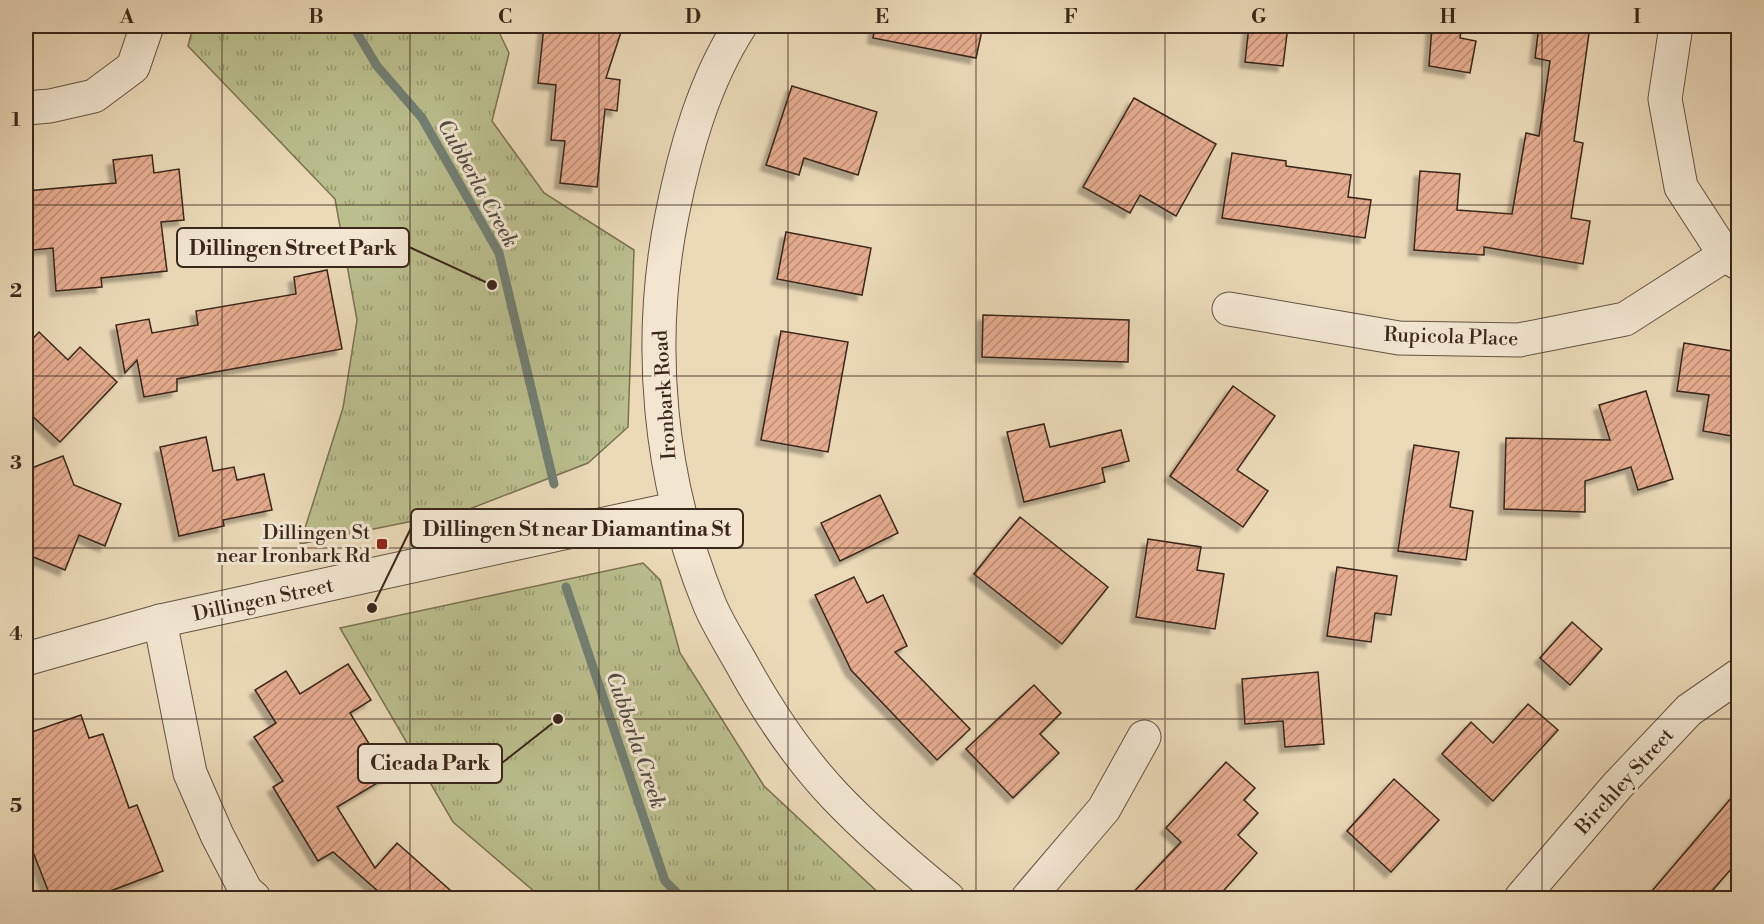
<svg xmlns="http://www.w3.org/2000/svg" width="1764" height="924" viewBox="0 0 1764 924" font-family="'Libre Bodoni',serif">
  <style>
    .park { fill: url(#park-tufts); stroke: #7a7254; stroke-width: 1.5 }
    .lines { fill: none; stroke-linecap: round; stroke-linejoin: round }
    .stream { stroke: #727f74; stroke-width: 9 }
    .building { fill: url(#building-hatch); stroke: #3a261b; stroke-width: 1.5; filter: url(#shadow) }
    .minor-casing { stroke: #665342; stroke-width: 35 }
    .minor { stroke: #f2e6d1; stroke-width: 33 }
    .grid { fill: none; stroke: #3a261b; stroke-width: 1.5; stroke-opacity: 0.55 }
    .poi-dot { fill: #8f2418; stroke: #f2e6d1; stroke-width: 2 }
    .labels { text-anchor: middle; stroke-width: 6; stroke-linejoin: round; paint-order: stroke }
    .street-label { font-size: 20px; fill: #3a261b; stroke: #f2e6d1 }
    .poi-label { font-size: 20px; fill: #3a261b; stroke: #f2e6d1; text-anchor: end }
    .water-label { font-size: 21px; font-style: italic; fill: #524b40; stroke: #f2e6d1 }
    .leader { fill: none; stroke: #3a261b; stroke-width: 2 }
    .callout-dot { fill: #3a261b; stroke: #f2e6d1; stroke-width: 2 }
    .callout { fill: #f2e6d1; stroke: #3a261b; stroke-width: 2 }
    .callout-label { font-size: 21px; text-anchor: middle; font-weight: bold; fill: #3a261b }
    .neatline { fill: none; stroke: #3a261b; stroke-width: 2 }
    .grid-label { font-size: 20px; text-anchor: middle; font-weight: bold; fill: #3a261b }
  </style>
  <defs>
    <pattern id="park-tufts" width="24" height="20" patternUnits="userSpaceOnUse" patternTransform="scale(1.5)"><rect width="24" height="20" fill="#babf8d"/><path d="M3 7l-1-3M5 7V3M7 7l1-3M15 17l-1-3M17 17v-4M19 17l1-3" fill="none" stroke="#989b72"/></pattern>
    <pattern id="building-hatch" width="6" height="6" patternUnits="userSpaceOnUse" patternTransform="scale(1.5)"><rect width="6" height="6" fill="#e6ac8f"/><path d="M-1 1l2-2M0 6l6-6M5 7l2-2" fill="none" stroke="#bb8c74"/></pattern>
    <filter id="shadow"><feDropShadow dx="-5.5" dy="5.5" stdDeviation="1.5" flood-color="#0004"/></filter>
  </defs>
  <rect width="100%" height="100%" fill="#ebd9b8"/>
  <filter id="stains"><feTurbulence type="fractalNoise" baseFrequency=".00333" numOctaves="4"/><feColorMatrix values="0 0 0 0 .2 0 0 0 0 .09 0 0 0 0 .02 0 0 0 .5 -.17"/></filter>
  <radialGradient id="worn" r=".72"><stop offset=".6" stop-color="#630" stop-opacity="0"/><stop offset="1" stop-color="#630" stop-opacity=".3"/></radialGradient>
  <g class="park">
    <path d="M193,26H496L509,53L492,121L544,193L634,250L628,427L588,463L467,510L300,544L343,408L357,320L335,199L188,46Z"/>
    <path d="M643,563L660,580L680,653L764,786L884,898H542L453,822L340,628Z"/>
  </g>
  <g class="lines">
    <g class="stream">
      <path d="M353,26L377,66L422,118L499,253L554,484"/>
      <path d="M566,587L665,881L682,898"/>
    </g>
  </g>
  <g class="building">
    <path d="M544,26H623L606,78L620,80L617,111L605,109L597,187L560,183L565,141L551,140L556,85L538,83Z"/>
    <path d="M875,26H983L976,58L873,38Z"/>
    <path d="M1249,26H1288L1283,66L1245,62Z"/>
    <path d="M1432,26H1462L1460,38L1476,41L1470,73L1429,66Z"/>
    <path d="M1539,26H1590L1574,141L1583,143L1571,218L1590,221L1583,264L1484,247V255L1414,250L1420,171L1460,174L1457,210L1512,214L1526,133L1539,136L1550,61L1535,58Z"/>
    <path d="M792,86L877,112L858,175L804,158L799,175L766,165Z"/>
    <path d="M1134,98L1216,144L1176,216L1140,195L1130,213L1083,187Z"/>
    <path d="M1232,153L1286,161V166L1351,175L1348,197L1371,200L1365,238L1222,218Z"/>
    <path d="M152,155L154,173L179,169L184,220L161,222L167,271L101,278L102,287L56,291L53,248L33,250V235L26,236V191L116,183L113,160Z"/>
    <path d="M786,232L871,248L862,295L777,279Z"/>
    <path d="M327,270L342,349L177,379V391L144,397L137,360L125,373L116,325L149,319L152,333L198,325L196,311L296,294L294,277Z"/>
    <path d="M983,315L1129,320L1128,362L982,357Z"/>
    <path d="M781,331L848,342L828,452L761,440Z"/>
    <path d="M39,332L68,360L80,347L117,382L60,442L26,410V346Z"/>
    <path d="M1684,343L1738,352V437L1703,431L1709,395L1677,391Z"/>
    <path d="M1233,386L1275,416L1237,470L1268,491L1243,527L1170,476Z"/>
    <path d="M1646,391L1673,479L1638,490L1631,467L1585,481V512L1504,509L1506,438L1610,440L1599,405Z"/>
    <path d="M1044,424L1050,447L1121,430L1129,461L1102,468L1105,482L1024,502L1007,432Z"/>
    <path d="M206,437L213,471L234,467L237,480L264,474L272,510L223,520L224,526L179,536L160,447Z"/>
    <path d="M1414,445L1459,452L1450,507L1473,511L1466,560L1398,551Z"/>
    <path d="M63,456L74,485L121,504L105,546L79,535L65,570L26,554V470Z"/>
    <path d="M880,495L898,533L840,561L821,523Z"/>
    <path d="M1020,517L1108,587L1062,644L974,574Z"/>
    <path d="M1148,539L1201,547L1197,570L1224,574L1215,629L1136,617Z"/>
    <path d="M1337,567L1397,576L1391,615L1375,613L1371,642L1327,636Z"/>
    <path d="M854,577L867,603L883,595L907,646L895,652L970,729L937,760L851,670L815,595Z"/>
    <path d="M1572,622L1602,649L1570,685L1540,658Z"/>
    <path d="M348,664L371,700L350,713L389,776L337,807L375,868L397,843L459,898H386L333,852L318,861L273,787L283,781L254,737L276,723L255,690L286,671L300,694Z"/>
    <path d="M1318,672L1324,744L1285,747L1283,721L1245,724L1242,679Z"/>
    <path d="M1034,685L1061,713L1040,734L1059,753L1013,798L966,749Z"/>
    <path d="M1528,704L1558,730L1493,801L1442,754L1471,722L1493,743Z"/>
    <path d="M81,715L89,738L103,734L129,808L137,805L163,871L92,898H51L26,834V734Z"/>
    <path d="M1226,762L1255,788L1244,800L1258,813L1238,835L1257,853L1217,898H1128L1181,842L1166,828Z"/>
    <path d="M1394,779L1439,820L1391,872L1347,831Z"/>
    <path d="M1738,790V861L1706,898H1646Z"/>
  </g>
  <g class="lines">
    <defs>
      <g id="minor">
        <path d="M740,26C704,82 685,150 672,215C646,345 659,480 709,603C718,625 732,646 744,668C769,713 799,758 835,796C870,833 909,866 948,898"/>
        <path d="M1676,26L1665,99L1681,187L1725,255L1738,263"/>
        <path d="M26,108L50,106L94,96L133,67L147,26"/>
        <path d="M1229,309L1399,338L1519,340L1625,319L1725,255"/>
        <path d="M160,621L190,773L217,835L246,891L254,898"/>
        <path d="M26,659L160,621L678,508"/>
        <path d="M1028,898L1104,809L1144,737"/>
        <path d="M1521,898L1617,786L1689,710L1738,676"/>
      </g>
    </defs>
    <use href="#minor" class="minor-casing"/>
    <use href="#minor" class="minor"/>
  </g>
  <path class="grid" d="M222,26V898M410,26V898M599,26V898M788,26V898M976,26V898M1165,26V898M1354,26V898M1542,26V898M26,205H1738M26,376H1738M26,548H1738M26,719H1738"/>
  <rect class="poi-dot" x="376" y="538" width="12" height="12" rx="3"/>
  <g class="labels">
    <g class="street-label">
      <text transform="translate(1451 336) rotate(2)" y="7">Rupicola Place</text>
      <text transform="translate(664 395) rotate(-94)" y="7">Ironbark Road</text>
      <text transform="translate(263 599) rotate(-12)" y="7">Dillingen Street</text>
      <text transform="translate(1624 781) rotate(-48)" y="7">Birchley Street</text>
    </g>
    <g class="poi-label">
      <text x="370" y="539">Dillingen St<tspan x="370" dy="23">near Ironbark Rd</tspan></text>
    </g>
    <g class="water-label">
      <text transform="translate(478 183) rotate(61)" y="7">Cubberla Creek</text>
      <text transform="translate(636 740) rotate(71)" y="7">Cubberla Creek</text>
    </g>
  </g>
  <path class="leader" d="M492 285L409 247M372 608L411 528M558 719L502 763"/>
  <g class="callout-dot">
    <circle cx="492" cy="285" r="6"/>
    <circle cx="372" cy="608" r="6"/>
    <circle cx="558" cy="719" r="6"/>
  </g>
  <g class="callout">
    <rect x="177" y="228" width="232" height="39" rx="6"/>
    <rect x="411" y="509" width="332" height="39" rx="6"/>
    <rect x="358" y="744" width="144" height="39" rx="6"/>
  </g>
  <g class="callout-label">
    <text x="293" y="255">Dillingen Street Park</text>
    <text x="577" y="536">Dillingen St near Diamantina St</text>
    <text x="430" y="770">Cicada Park</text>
  </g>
  <rect width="1764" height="924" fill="none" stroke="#ebd9b8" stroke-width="66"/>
  <rect x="33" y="33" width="1698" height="858" class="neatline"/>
  <g class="grid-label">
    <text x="127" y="23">A</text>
    <text x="316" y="23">B</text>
    <text x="505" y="23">C</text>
    <text x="693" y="23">D</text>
    <text x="882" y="23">E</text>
    <text x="1071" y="23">F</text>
    <text x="1259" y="23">G</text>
    <text x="1448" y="23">H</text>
    <text x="1637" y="23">I</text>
    <text x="16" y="126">1</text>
    <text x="16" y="297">2</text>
    <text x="16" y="469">3</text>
    <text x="16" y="640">4</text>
    <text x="16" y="812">5</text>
  </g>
  <rect width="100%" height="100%" filter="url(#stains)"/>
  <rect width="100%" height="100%" fill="url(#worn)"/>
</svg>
